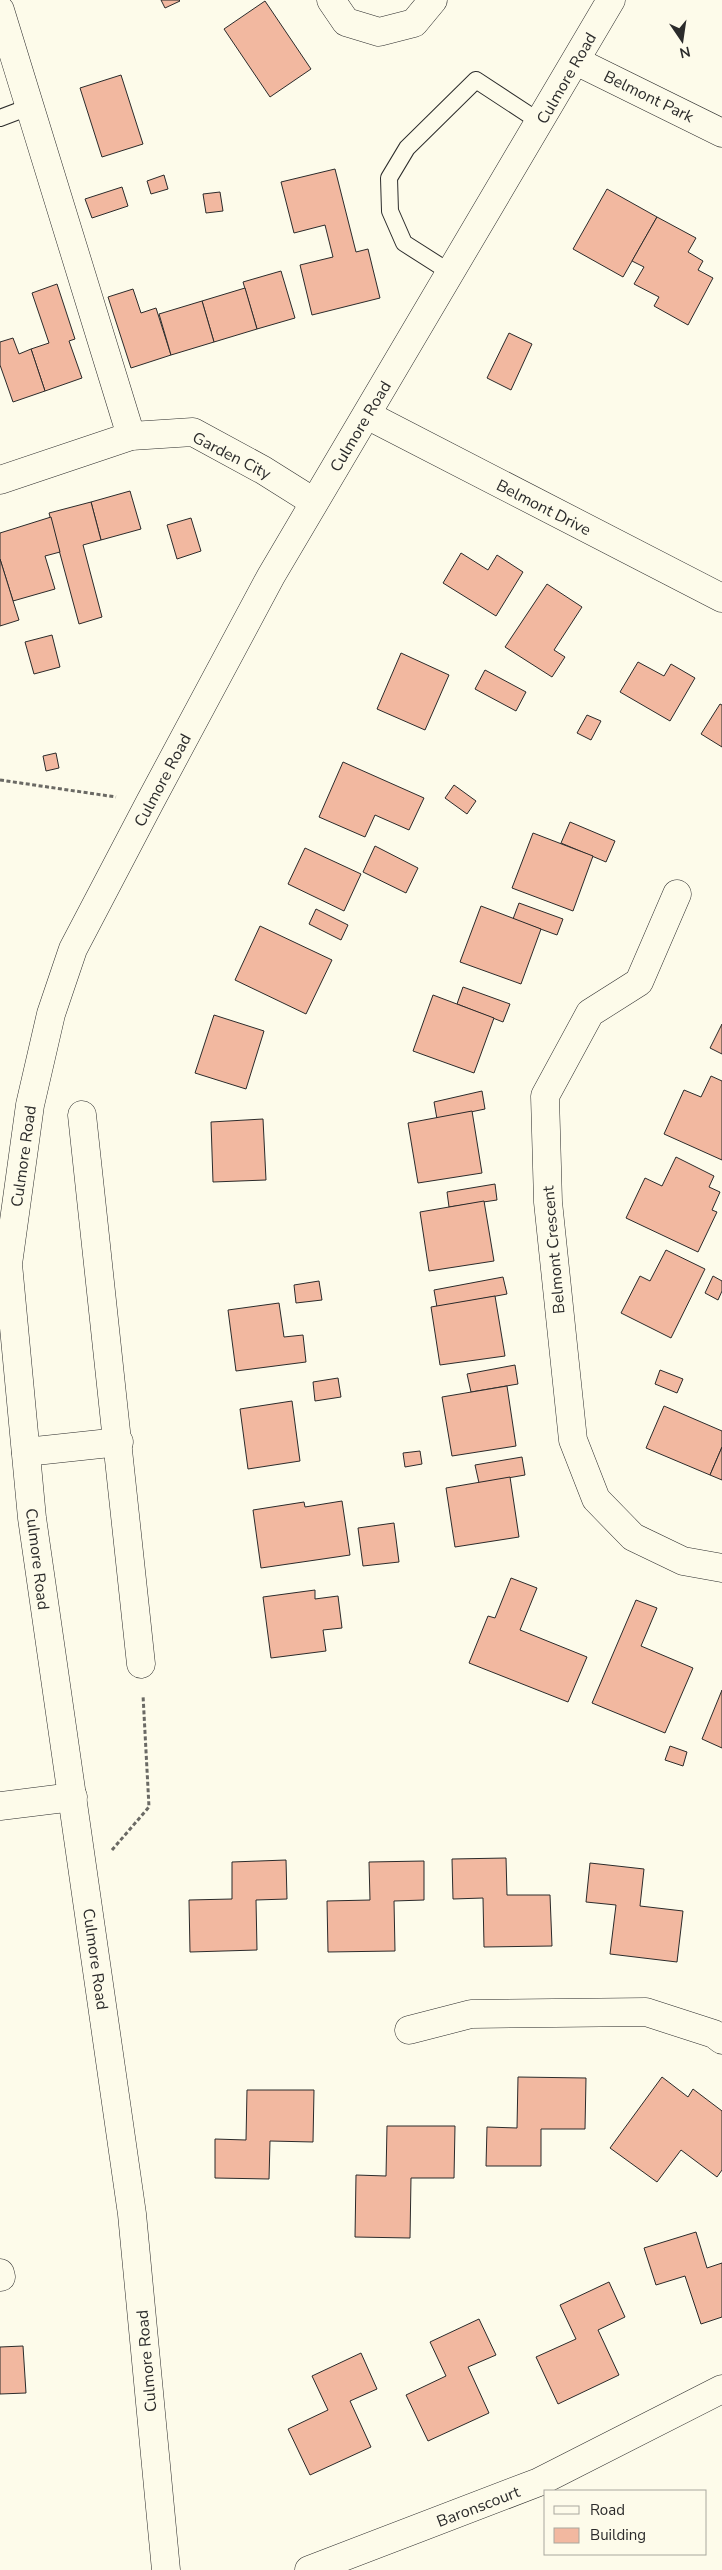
<svg xmlns="http://www.w3.org/2000/svg" width="722" height="2570" viewBox="0 0 722 2570" font-family="'Nunito Sans',sans-serif">
  <style>
    .building { fill: #f2b8a0; stroke: #2b2b2b }
    .lines { fill: none; stroke-linecap: round; stroke-linejoin: round }
    .lane-casing { stroke: #2b2b2b; stroke-width: 18 }
    .street-casing { stroke: #2b2b2b; stroke-width: 29 }
    .highway-casing { stroke: #2b2b2b; stroke-width: 29 }
    .path { stroke: #6a6964; stroke-width: 3; stroke-dasharray: 4 2.5; stroke-linecap: butt }
    .lane { stroke: #fdfbea; stroke-width: 16 }
    .street { stroke: #fdfbea; stroke-width: 28 }
    .highway { stroke: #fdfbea; stroke-width: 28 }
    .labels { text-anchor: middle; stroke-width: 4; stroke-linejoin: round; paint-order: stroke }
    .street-label { font-size: 16px; fill: #2b2b2b; stroke: #fdfbea }
  </style>
  <rect width="100%" height="100%" fill="#fdfbea"/>
  <g class="building">
    <path d="M161,0H179L180,1L165,8Z"/>
    <path d="M265,1L311,69L270,97L224,29Z"/>
    <path d="M121,75L143,144L102,157L80,88Z"/>
    <path d="M335,169L356,252L368,249L380,298L312,315L300,265L333,257L325,225L294,233L281,182Z"/>
    <path d="M164,175L168,189L151,194L147,181Z"/>
    <path d="M122,187L128,206L92,218L85,199Z"/>
    <path d="M607,189L657,217L623,277L573,249Z"/>
    <path d="M220,192L223,211L206,213L203,194Z"/>
    <path d="M657,217L696,238L688,252L703,261L698,270L713,278L688,325L654,306L659,297L634,284L644,267L632,261Z"/>
    <path d="M281,271L295,318L257,329L243,282Z"/>
    <path d="M57,284L75,339L69,341L82,378L45,391L31,349L49,343L32,293Z"/>
    <path d="M245,288L257,329L214,342L202,301Z"/>
    <path d="M133,289L141,313L156,308L171,355L131,368L108,297Z"/>
    <path d="M202,301L214,342L171,355L159,314Z"/>
    <path d="M509,333L532,344L511,390L487,378Z"/>
    <path d="M13,338L19,354L31,349L45,391L13,402L0,365V342Z"/>
    <path d="M130,491L141,529L101,540L91,502Z"/>
    <path d="M91,502L101,540L83,545L102,617L79,624L49,513Z"/>
    <path d="M51,517L60,552L45,556L55,589L13,601L0,559V533Z"/>
    <path d="M191,518L201,551L177,559L167,525Z"/>
    <path d="M461,553L488,570L497,555L523,572L496,616L443,583Z"/>
    <path d="M0,559L19,620L0,626Z"/>
    <path d="M547,584L582,607L554,650L565,657L552,677L505,647Z"/>
    <path d="M52,635L60,667L34,674L25,642Z"/>
    <path d="M401,653L449,675L425,730L377,709Z"/>
    <path d="M638,662L664,676L671,664L695,678L670,721L620,692Z"/>
    <path d="M485,670L526,692L516,711L475,689Z"/>
    <path d="M720,704L722,705V747L701,734Z"/>
    <path d="M587,715L601,721L591,740L577,733Z"/>
    <path d="M56,753L59,768L46,771L43,756Z"/>
    <path d="M343,762L424,798L409,830L375,815L365,837L319,817Z"/>
    <path d="M454,785L476,801L467,814L445,798Z"/>
    <path d="M570,822L615,841L606,862L561,843Z"/>
    <path d="M533,833L593,856L573,911L512,888Z"/>
    <path d="M375,846L418,868L406,893L363,872Z"/>
    <path d="M305,848L361,874L344,911L288,884Z"/>
    <path d="M519,903L563,919L557,935L513,919Z"/>
    <path d="M481,906L541,929L521,984L460,962Z"/>
    <path d="M316,909L348,925L341,940L309,924Z"/>
    <path d="M260,926L332,960L306,1014L235,980Z"/>
    <path d="M463,987L510,1004L503,1022L457,1004Z"/>
    <path d="M433,995L494,1018L474,1073L413,1051Z"/>
    <path d="M214,1015L264,1031L246,1089L195,1073Z"/>
    <path d="M722,1024V1054L710,1048Z"/>
    <path d="M711,1076L722,1081V1160L664,1134L684,1090L701,1097Z"/>
    <path d="M482,1091L485,1109L437,1119L434,1102Z"/>
    <path d="M472,1111L482,1173L418,1183L408,1123Z"/>
    <path d="M263,1119L266,1180L213,1182L211,1122Z"/>
    <path d="M676,1157L714,1176L709,1187L720,1192L712,1210L717,1212L698,1252L626,1218L645,1178L662,1186Z"/>
    <path d="M495,1184L497,1200L449,1207L447,1192Z"/>
    <path d="M484,1201L494,1261L429,1271L420,1212Z"/>
    <path d="M666,1250L705,1269L671,1338L621,1313L640,1276L650,1281Z"/>
    <path d="M713,1276L722,1281V1291L718,1300L705,1293Z"/>
    <path d="M503,1277L507,1294L437,1307L434,1290Z"/>
    <path d="M319,1281L322,1300L296,1303L294,1285Z"/>
    <path d="M495,1296L505,1356L440,1365L431,1307Z"/>
    <path d="M279,1303L284,1337L303,1335L306,1362L236,1371L228,1310Z"/>
    <path d="M515,1365L518,1384L471,1392L467,1374Z"/>
    <path d="M660,1370L683,1379L677,1393L655,1384Z"/>
    <path d="M338,1378L341,1397L315,1401L313,1382Z"/>
    <path d="M507,1386L516,1446L452,1456L442,1397Z"/>
    <path d="M292,1401L300,1461L248,1469L240,1409Z"/>
    <path d="M664,1406L722,1431V1447L710,1475L646,1448Z"/>
    <path d="M722,1447V1480L710,1475Z"/>
    <path d="M420,1451L422,1464L405,1467L403,1453Z"/>
    <path d="M522,1457L525,1475L479,1483L475,1465Z"/>
    <path d="M510,1477L519,1537L455,1547L446,1488Z"/>
    <path d="M342,1501L350,1555L261,1568L253,1510L304,1502L305,1507Z"/>
    <path d="M394,1523L399,1562L363,1566L358,1528Z"/>
    <path d="M511,1578L537,1588L520,1630L587,1657L568,1702L469,1663L488,1616L495,1618Z"/>
    <path d="M315,1590V1599L338,1596L342,1628L323,1630L326,1651L271,1658L263,1597Z"/>
    <path d="M636,1600L657,1608L641,1646L693,1668L665,1733L592,1703Z"/>
    <path d="M722,1690V1748L702,1739Z"/>
    <path d="M670,1746L687,1752L683,1766L665,1760Z"/>
    <path d="M506,1858L507,1895H550L552,1946L484,1947L483,1898L453,1899L452,1859Z"/>
    <path d="M286,1860L287,1899L256,1900L257,1950L190,1952L189,1900L232,1899V1862Z"/>
    <path d="M424,1861V1900L394,1901L395,1951L328,1952L327,1901L370,1900L369,1862Z"/>
    <path d="M590,1863L644,1869L640,1906L683,1911L677,1962L610,1954L616,1905L586,1902Z"/>
    <path d="M518,2077L586,2078L585,2129H541V2166H486L487,2127L517,2128Z"/>
    <path d="M662,2077L688,2097L693,2089L722,2111V2170L717,2177L681,2150L657,2182L610,2148Z"/>
    <path d="M247,2090H314L313,2142L270,2141L269,2179L215,2178V2139L246,2140Z"/>
    <path d="M387,2126H455L454,2178H411L410,2238L355,2237L356,2175L386,2176Z"/>
    <path d="M696,2232L707,2268L722,2263V2317L701,2324L685,2276L656,2285L644,2248Z"/>
    <path d="M609,2282L625,2317L598,2330L619,2375L558,2404L536,2357L576,2339L560,2305Z"/>
    <path d="M479,2319L496,2355L468,2367L489,2413L428,2441L406,2395L446,2376L430,2342Z"/>
    <path d="M23,2346L26,2393L0,2394V2347Z"/>
    <path d="M361,2353L377,2389L350,2401L371,2447L310,2475L288,2429L328,2410L312,2376Z"/>
  </g>
  <g class="lines">
    <defs>
      <g id="lane">
        <path d="M0,118L29,107"/>
        <path d="M451,273L404,243L390,211L389,178L407,148L476,80L540,122"/>
      </g>
      <g id="street">
        <path d="M331,0L346,22L379,32L414,23L433,0"/>
        <path d="M0,10L131,436"/>
        <path d="M576,61L722,133"/>
        <path d="M367,415L722,598"/>
        <path d="M0,480L131,436L193,432L263,470L314,502"/>
        <path d="M677,894L639,982L590,1013L545,1096L548,1202L573,1440L596,1499L633,1537L683,1561L722,1568"/>
        <path d="M82,1115L141,1664"/>
        <path d="M26,1452L119,1442"/>
        <path d="M0,1806L73,1797"/>
        <path d="M409,2030L471,2014L646,2012L714,2034L722,2040"/>
        <path d="M0,2273L1,2277"/>
        <path d="M309,2570L539,2482L722,2389"/>
      </g>
      <path id="highway" d="M166,2570L132,2214L32,1518L8,1264L30,1105L51,1014L73,949L150,802L271,576L611,0"/>
    </defs>
    <use href="#lane" class="lane-casing"/>
    <use href="#street" class="street-casing"/>
    <use href="#highway" class="highway-casing"/>
    <g class="path">
      <path d="M0,780L116,797"/>
      <path d="M112,1850L149,1807L143,1695"/>
    </g>
    <use href="#lane" class="lane"/>
    <use href="#street" class="street"/>
    <use href="#highway" class="highway"/>
  </g>
  <g class="labels">
    <g class="street-label">
      <text transform="translate(566 78) rotate(-60)" y="6">Culmore Road</text>
      <text transform="translate(649 96) rotate(26)" y="6">Belmont Park</text>
      <text transform="translate(360 426) rotate(-59)" y="6">Culmore Road</text>
      <text transform="translate(232 455) rotate(27)" y="6">Garden City</text>
      <text transform="translate(544 507) rotate(27)" y="6">Belmont Drive</text>
      <text transform="translate(162 780) rotate(-62)" y="6">Culmore Road</text>
      <text transform="translate(23 1156) rotate(-82)" y="6">Culmore Road</text>
      <text transform="translate(553 1250) rotate(-95)" y="6">Belmont Crescent</text>
      <text transform="translate(38 1559) rotate(83)" y="6">Culmore Road</text>
      <text transform="translate(96 1959) rotate(82)" y="6">Culmore Road</text>
      <text transform="translate(146 2361) rotate(-95)" y="6">Culmore Road</text>
      <text transform="translate(478 2506) rotate(-21)" y="6">Baronscourt</text>
    </g>
  </g>
  <rect x="544" y="2490" width="162" height="65" fill="#fdfbea" stroke="#a9a89e"/>
  <rect x="554" y="2506" width="25" height="8" fill="#fdfbea" stroke="#a9a89e"/>
  <text x="590" y="2515" font-size="15" fill="#2b2b2b">Road</text>
  <rect x="554" y="2528" width="25" height="15" fill="#f2b8a0" stroke="#a9a89e"/>
  <text x="590" y="2540" font-size="15" fill="#2b2b2b">Building</text>
  <g transform="translate(682 40) rotate(167)" stroke="#fdfbea" stroke-width="4" paint-order="stroke">
  <path d="M0-4L9 19L0 12L-9 19Z" fill="#2b2b2b"/>
  <text y="-8" font-size="14" font-weight="bold" text-anchor="middle" fill="#2b2b2b">N</text>
  </g>
</svg>
